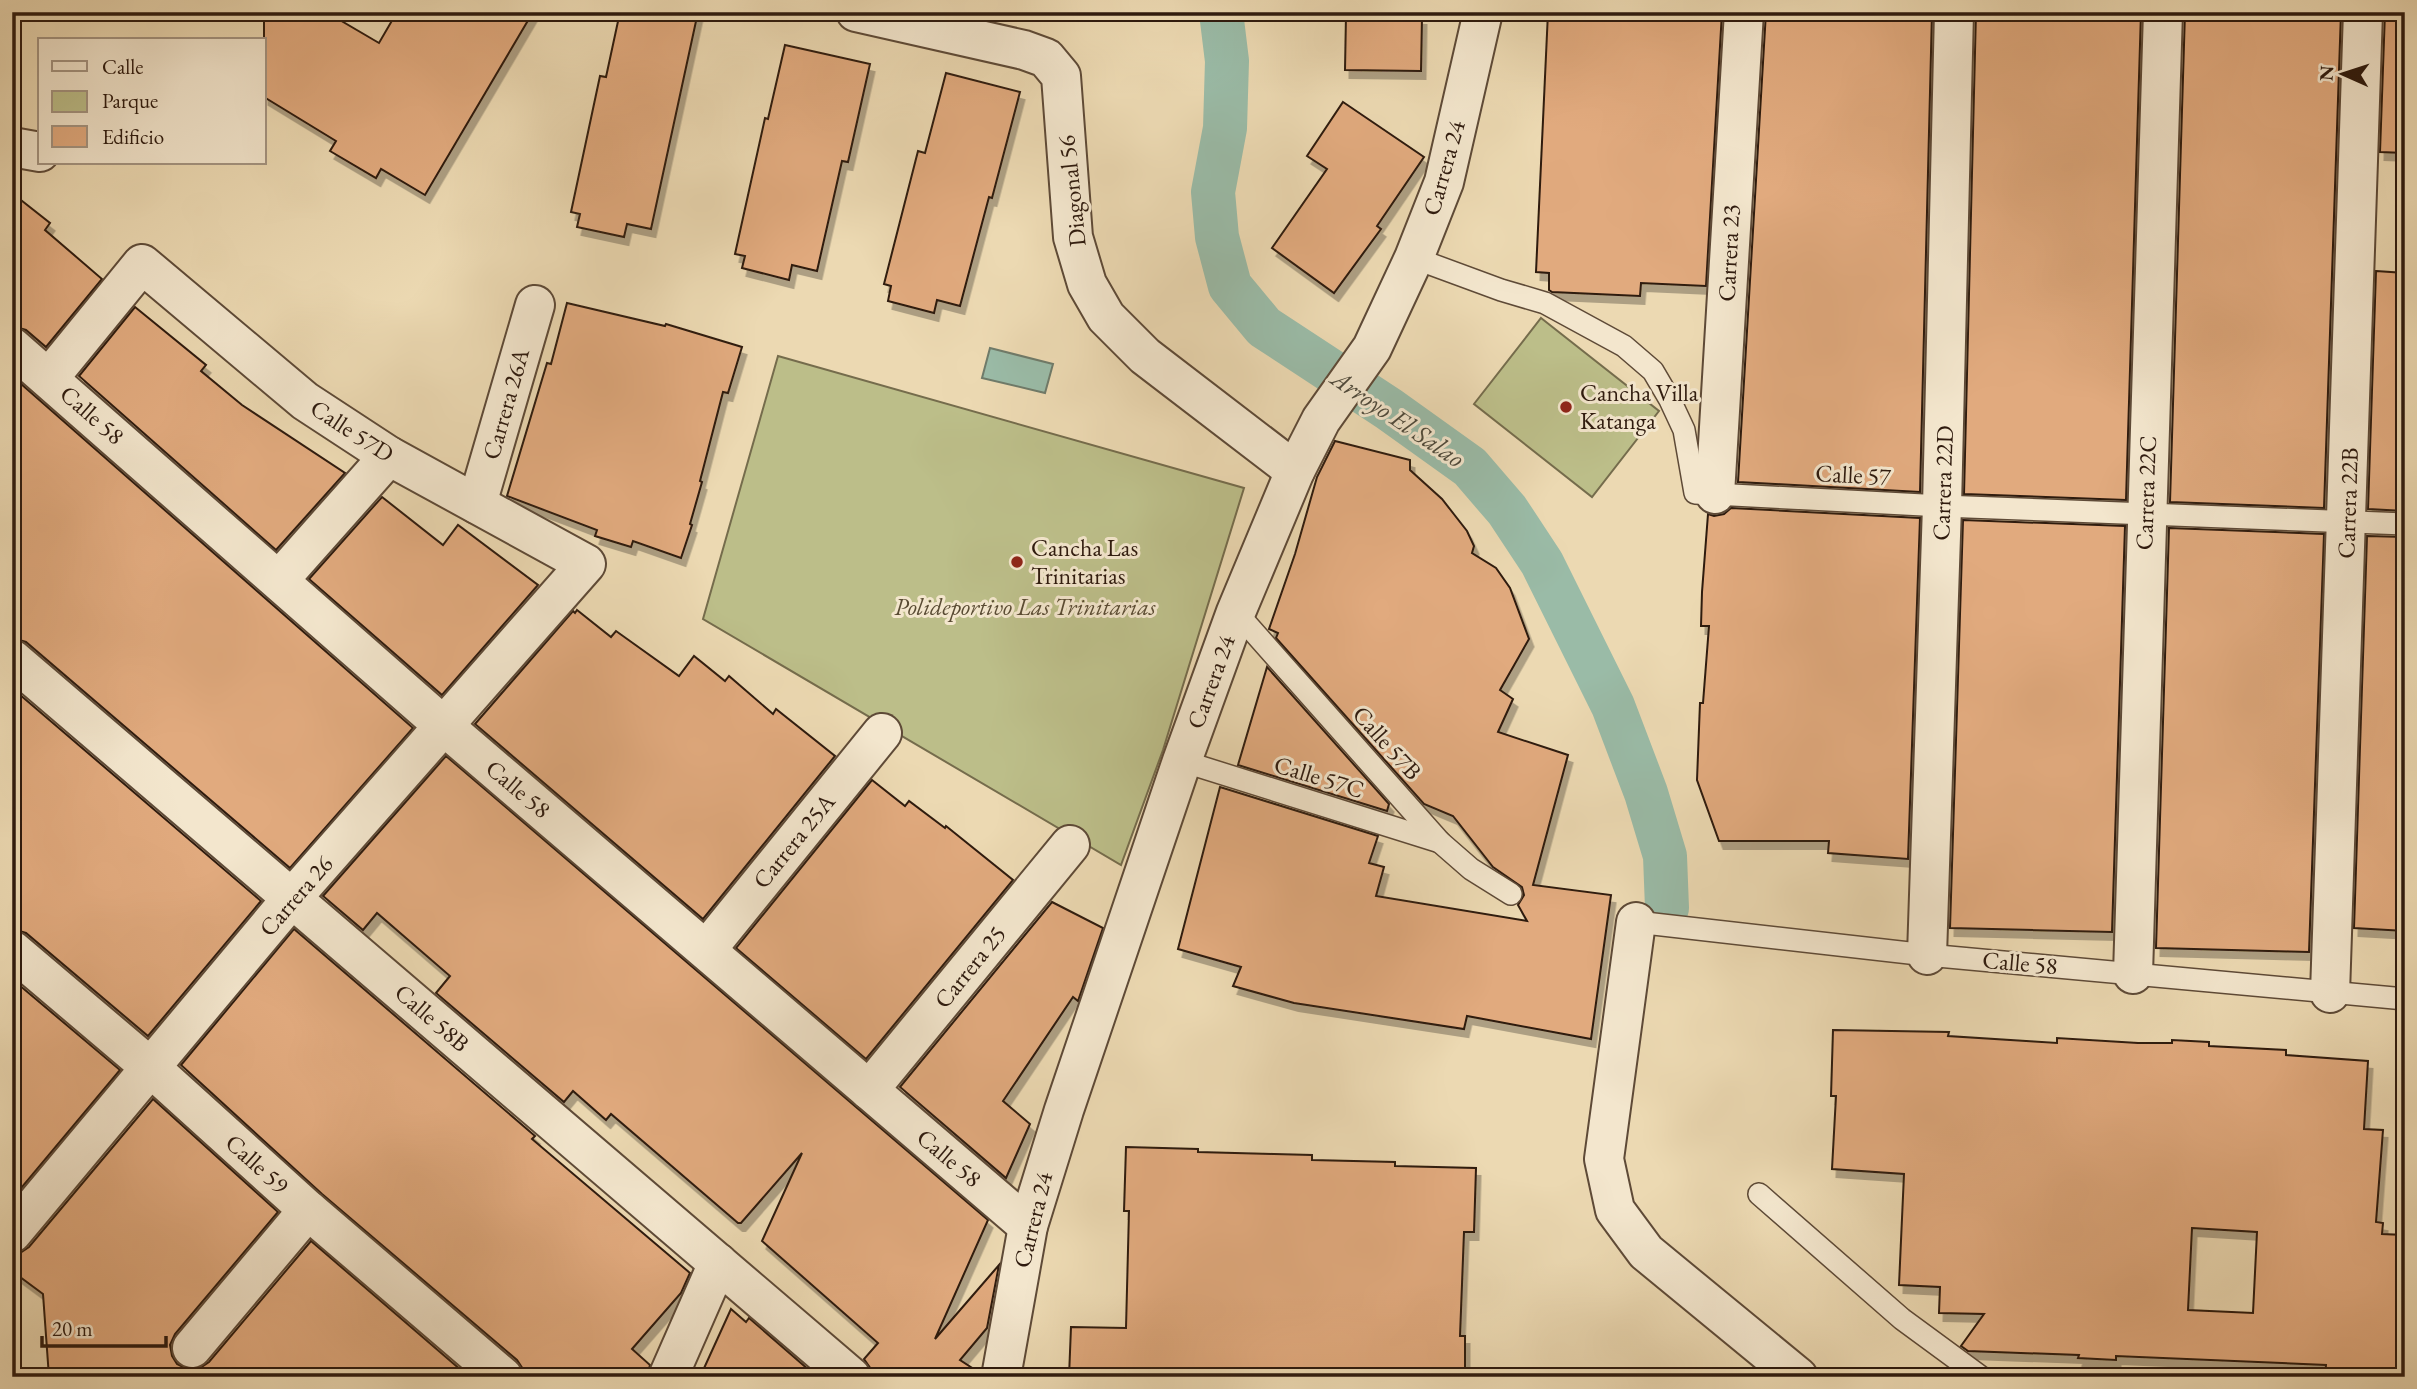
<svg xmlns="http://www.w3.org/2000/svg" width="2417" height="1389" viewBox="0 0 2417 1389" font-family="'EB Garamond',serif">
  <style>
    .green { fill: #bcbe89; stroke: #756c4c; stroke-width: 2 }
    .water { fill: #9abba7; stroke: #6f7b6a; stroke-width: 2 }
    .lines { fill: none; stroke-linecap: round; stroke-linejoin: round }
    .canal { stroke: #9abba7; stroke-width: 44 }
    .building { fill: #e1aa7e; stroke: #2e1a0e; stroke-width: 2; fill-rule: evenodd; filter: url(#shadow) }
    .service-casing { stroke: #5e4a37; stroke-width: 24 }
    .minor-casing { stroke: #5e4a37; stroke-width: 42 }
    .tertiary-casing { stroke: #5e4a37; stroke-width: 42 }
    .service { stroke: #f3e6cd; stroke-width: 21 }
    .minor { stroke: #f3e6cd; stroke-width: 38 }
    .tertiary { stroke: #f3e6cd; stroke-width: 38 }
    .poi-dot { fill: #8f2418; stroke: #f3e6cd; stroke-width: 2.5 }
    .labels { text-anchor: middle; stroke-width: 6; stroke-linejoin: round; paint-order: stroke }
    .street-label { font-size: 24px; fill: #2e1a0e; stroke: #f3e6cd }
    .poi-label { font-size: 24px; fill: #2e1a0e; stroke: #f3e6cd; text-anchor: start }
    .park-label { font-size: 24px; font-style: italic; fill: #594b33; stroke: #f3e6cd }
    .water-label { font-size: 26px; font-style: italic; fill: #4e4a3c; stroke: #f3e6cd }
  </style>
  <defs>
    <filter id="shadow"><feDropShadow dx="4.5" dy="8" stdDeviation="0" flood-color="#0004"/></filter>
  </defs>
  <rect width="100%" height="100%" fill="#ecd9b2"/>
  <filter id="stains"><feTurbulence type="fractalNoise" baseFrequency=".00286" numOctaves="4"/><feColorMatrix values="0 0 0 0 .2 0 0 0 0 .09 0 0 0 0 .02 0 0 0 .5 -.17"/></filter>
  <radialGradient id="worn" r=".72"><stop offset=".6" stop-color="#630" stop-opacity="0"/><stop offset="1" stop-color="#630" stop-opacity=".3"/></radialGradient>
  <g class="green">
    <path d="M1541,318L1659,411L1592,497L1474,404Z"/>
    <path d="M778,356L1244,488L1163,750L1121,865L703,619Z"/>
  </g>
  <path class="water" d="M990,348L1053,364L1045,393L982,378Z"/>
  <g class="lines">
    <path class="canal" d="M1221,12L1227,61L1225,128L1213,192L1217,237L1230,286L1264,327L1389,409L1470,467L1507,510L1542,563L1613,706L1646,793L1665,856L1667,908"/>
  </g>
  <g class="building">
    <path d="M264,12H326L379,43L397,12H533L425,195L381,169L376,178L330,151L336,141L264,97Z"/>
    <path d="M620,12H698L651,229L627,224L624,237L577,227L580,214L571,212L600,76L606,77Z"/>
    <path d="M1548,12H1722L1706,286L1641,283L1640,296L1552,292L1549,290V273L1536,272Z"/>
    <path d="M1766,12H1932L1920,492L1738,482Z"/>
    <path d="M1976,12H2141L2126,500L1964,494Z"/>
    <path d="M2185,12H2341L2324,508L2170,502Z"/>
    <path d="M2385,12H2405V153L2380,152Z"/>
    <path d="M1346,15L1422,17L1421,71L1345,70Z"/>
    <path d="M785,45L870,64L848,162L842,161L817,271L792,265L789,280L742,268L745,256L735,254L765,118L768,119Z"/>
    <path d="M946,73L1020,92L992,198L989,197L960,306L937,300L934,313L888,301L891,286L884,284L918,151L925,153Z"/>
    <path d="M1343,102L1424,157L1377,226L1381,229L1334,293L1272,248L1327,169L1307,156Z"/>
    <path d="M12,193L50,223L45,230L102,279L46,347L26,330L12,326Z"/>
    <path d="M2376,271L2405,273V511L2368,509Z"/>
    <path d="M567,303L665,326L666,324L742,347L728,393L723,392L700,481L702,482L690,524L692,525L681,558L633,541L631,547L595,536L597,530L507,496L547,363L551,364Z"/>
    <path d="M135,307L206,365L201,371L242,405L345,473L276,550L79,376Z"/>
    <path d="M12,376L413,728L290,868L26,642L12,638Z"/>
    <path d="M1335,441L1410,460V470L1442,499L1467,531L1474,546L1472,553L1496,568L1510,588L1529,639L1500,690L1513,699L1498,732L1568,755L1533,885L1611,895L1591,1039L1467,1016L1464,1029L1294,1003L1233,986L1241,967L1178,949L1220,787L1378,836L1369,863L1384,867L1376,896L1527,921L1518,905L1524,895L1522,887L1493,867L1453,816L1424,804L1276,638L1278,633L1269,629L1295,554L1317,477Z"/>
    <path d="M382,497L443,545L458,525L538,585L442,695L309,579Z"/>
    <path d="M1731,508L1920,518L1908,859L1828,853L1829,841H1719L1697,780L1700,703H1703L1709,626H1701L1702,592L1708,514L1714,516L1724,514Z"/>
    <path d="M1963,520L2125,526L2112,932L1950,928Z"/>
    <path d="M2169,528L2324,534L2309,952L2156,948Z"/>
    <path d="M2367,536L2405,537V931L2354,928Z"/>
    <path d="M577,610L611,637L616,631L679,676L694,656L725,681L729,676L773,714L776,709L835,756L703,919L475,724L573,611L575,613Z"/>
    <path d="M1267,667L1389,804L1387,811L1238,765Z"/>
    <path d="M12,688L261,901L148,1036L26,933L12,929Z"/>
    <path d="M446,756L988,1220L935,1339L999,1265L987,1328L960,1360L980,1373V1377H872L871,1369L864,1359L878,1343L762,1241L802,1153L741,1223H738L611,1114L606,1120L573,1091L564,1102L436,993L450,976L377,913L363,930L323,896Z"/>
    <path d="M872,780L905,806L909,801L945,828L946,826L1013,880L866,1059L736,948Z"/>
    <path d="M1052,902L1103,928L1078,1001L1073,997L1003,1101L1030,1124L1006,1178L900,1087Z"/>
    <path d="M294,929L535,1136L532,1139L690,1273L681,1293L632,1349L650,1365L647,1377H524L523,1369L517,1360L322,1194L181,1065Z"/>
    <path d="M12,979L120,1070L12,1199Z"/>
    <path d="M1833,1030L1949,1032L1948,1036L2057,1043V1038L2138,1043H2172V1040L2209,1042V1046L2286,1050V1055L2368,1061L2364,1129L2383,1130L2376,1222L2383,1223L2382,1234L2405,1235V1377H2325L2326,1365L2116,1356V1360L2078,1358L2079,1355L1968,1351L1961,1346L1984,1314L1939,1313L1940,1287L1899,1285L1904,1174L1832,1169L1836,1096H1831ZM2192,1228L2257,1232L2253,1313L2188,1310Z"/>
    <path d="M153,1099L278,1212L175,1334L170,1345L172,1356L177,1364L189,1370L200,1368L209,1362L311,1241L469,1377H49L43,1294L12,1271V1254L20,1253L29,1247Z"/>
    <path d="M1126,1147L1198,1149V1152L1312,1155V1160L1395,1162V1166L1476,1168L1474,1232H1464L1460,1336H1465V1377H1069L1071,1327L1126,1328L1129,1211H1124Z"/>
    <path d="M731,1309L746,1322L749,1318L817,1377H700Z"/>
  </g>
  <g class="lines">
    <defs>
      <g id="service">
        <path d="M1414,258L1501,290L1545,303L1624,346L1653,371L1670,400L1684,430L1695,493L1942,506L2405,524"/>
        <path d="M1236,612L1440,842L1471,869L1511,894"/>
        <path d="M1182,761L1440,842"/>
        <path d="M1636,922L1927,955L2405,999"/>
        <path d="M1759,1194L1902,1319L1981,1377"/>
      </g>
      <g id="minor">
        <path d="M856,12L1024,50L1046,58L1061,76L1073,237L1087,284L1106,317L1145,356L1295,471"/>
        <path d="M12,147L40,152"/>
        <path d="M12,347L445,727L1028,1226"/>
        <path d="M1715,494L1744,12"/>
        <path d="M477,504L535,305"/>
        <path d="M279,580L389,456"/>
        <path d="M12,659L851,1377"/>
        <path d="M1636,922L1604,1159L1615,1210L1646,1252L1798,1377"/>
        <path d="M707,949L882,733"/>
        <path d="M12,950L150,1067L308,1210L503,1377"/>
        <path d="M1927,955L1942,506L1954,12"/>
        <path d="M2133,974L2163,12"/>
        <path d="M2330,993L2363,12"/>
        <path d="M869,1090L1070,845"/>
        <path d="M12,1233L292,898L586,564L389,456L305,401L142,264L49,378"/>
        <path d="M192,1348L308,1210"/>
        <path d="M668,1377L718,1263"/>
      </g>
      <path id="tertiary" d="M1001,1377L1028,1226L1064,1110L1182,761L1236,612L1295,471L1321,420L1372,348L1414,258L1444,182L1483,12"/>
    </defs>
    <use href="#service" class="service-casing"/>
    <use href="#minor" class="minor-casing"/>
    <use href="#tertiary" class="tertiary-casing"/>
    <use href="#service" class="service"/>
    <use href="#minor" class="minor"/>
    <use href="#tertiary" class="tertiary"/>
  </g>
  <g class="poi-dot">
    <circle cx="1566" cy="407" r="7"/>
    <circle cx="1017" cy="562" r="7"/>
  </g>
  <g class="labels">
    <g class="street-label">
      <text transform="translate(1444 168) rotate(-74)" y="8">Carrera 24</text>
      <text transform="translate(1072 191) rotate(-96)" y="8">Diagonal 56</text>
      <text transform="translate(1729 253) rotate(-87)" y="8">Carrera 23</text>
      <text transform="translate(506 404) rotate(-74)" y="8">Carrera 26A</text>
      <text transform="translate(92 415) rotate(41)" y="8">Calle 58</text>
      <text transform="translate(352 431) rotate(33)" y="8">Calle 57D</text>
      <text transform="translate(1853 475) rotate(3)" y="8">Calle 57</text>
      <text transform="translate(1943 483) rotate(-88)" y="8">Carrera 22D</text>
      <text transform="translate(2146 493) rotate(-88)" y="8">Carrera 22C</text>
      <text transform="translate(2348 503) rotate(-88)" y="8">Carrera 22B</text>
      <text transform="translate(1211 682) rotate(-70)" y="8">Carrera 24</text>
      <text transform="translate(1387 743) rotate(48)" y="8">Calle 57B</text>
      <text transform="translate(1319 777) rotate(17)" y="8">Calle 57C</text>
      <text transform="translate(518 789) rotate(40)" y="8">Calle 58</text>
      <text transform="translate(794 841) rotate(-51)" y="8">Carrera 25A</text>
      <text transform="translate(296 896) rotate(-49)" y="8">Carrera 26</text>
      <text transform="translate(2020 963) rotate(5)" y="8">Calle 58</text>
      <text transform="translate(970 967) rotate(-51)" y="8">Carrera 25</text>
      <text transform="translate(432 1018) rotate(41)" y="8">Calle 58B</text>
      <text transform="translate(949 1158) rotate(40)" y="8">Calle 58</text>
      <text transform="translate(257 1164) rotate(42)" y="8">Calle 59</text>
      <text transform="translate(1033 1220) rotate(-76)" y="8">Carrera 24</text>
    </g>
    <g class="poi-label">
      <text x="1580" y="401">Cancha Villa<tspan x="1580" dy="28">Katanga</tspan></text>
      <text x="1031" y="556">Cancha Las<tspan x="1031" dy="28">Trinitarias</tspan></text>
    </g>
    <g class="park-label">
      <text x="1025" y="615">Polideportivo Las Trinitarias</text>
    </g>
    <g class="water-label">
      <text transform="translate(1398 418) rotate(34)" y="9">Arroyo El Salao</text>
    </g>
  </g>
  <rect width="2417" height="1389" fill="none" stroke="#ecd9b2" stroke-width="42"/>
  <rect x="14" y="14" width="2389" height="1361" fill="none" stroke="#2e1a0e" stroke-width="3.5"/>
  <rect x="21" y="21" width="2375" height="1347" fill="none" stroke="#2e1a0e" stroke-width="2"/>
  <rect x="38" y="38" width="228" height="126" fill="#f3e6cd" stroke="#a49481" stroke-width="2"/>
  <rect x="52" y="61" width="35" height="10" fill="#f3e6cd" stroke="#a49481" stroke-width="2"/>
  <text x="102" y="74" font-size="21" fill="#2e1a0e">Calle</text>
  <rect x="52" y="91" width="35" height="21" fill="#bcbe89" stroke="#a49481" stroke-width="2"/>
  <text x="102" y="108" font-size="21" fill="#2e1a0e">Parque</text>
  <rect x="52" y="126" width="35" height="21" fill="#e1aa7e" stroke="#a49481" stroke-width="2"/>
  <text x="102" y="144" font-size="21" fill="#2e1a0e">Edificio</text>
  <g transform="translate(2343 74) rotate(273)" stroke="#f3e6cd" stroke-width="5" paint-order="stroke">
  <path d="M0-5L12 26L0 18L-12 26Z" fill="#2e1a0e"/>
  <text y="-10" font-size="19" font-weight="bold" text-anchor="middle" fill="#2e1a0e">N</text>
  </g>
  <path d="M42 1336v10h124v-10" fill="none" stroke="#2e1a0e" stroke-width="3.5"/>
  <text x="52" y="1336" font-size="21" fill="#2e1a0e" stroke="#f3e6cd" stroke-width="5" paint-order="stroke">20 m</text>
  <rect width="100%" height="100%" filter="url(#stains)"/>
  <rect width="100%" height="100%" fill="url(#worn)"/>
</svg>
